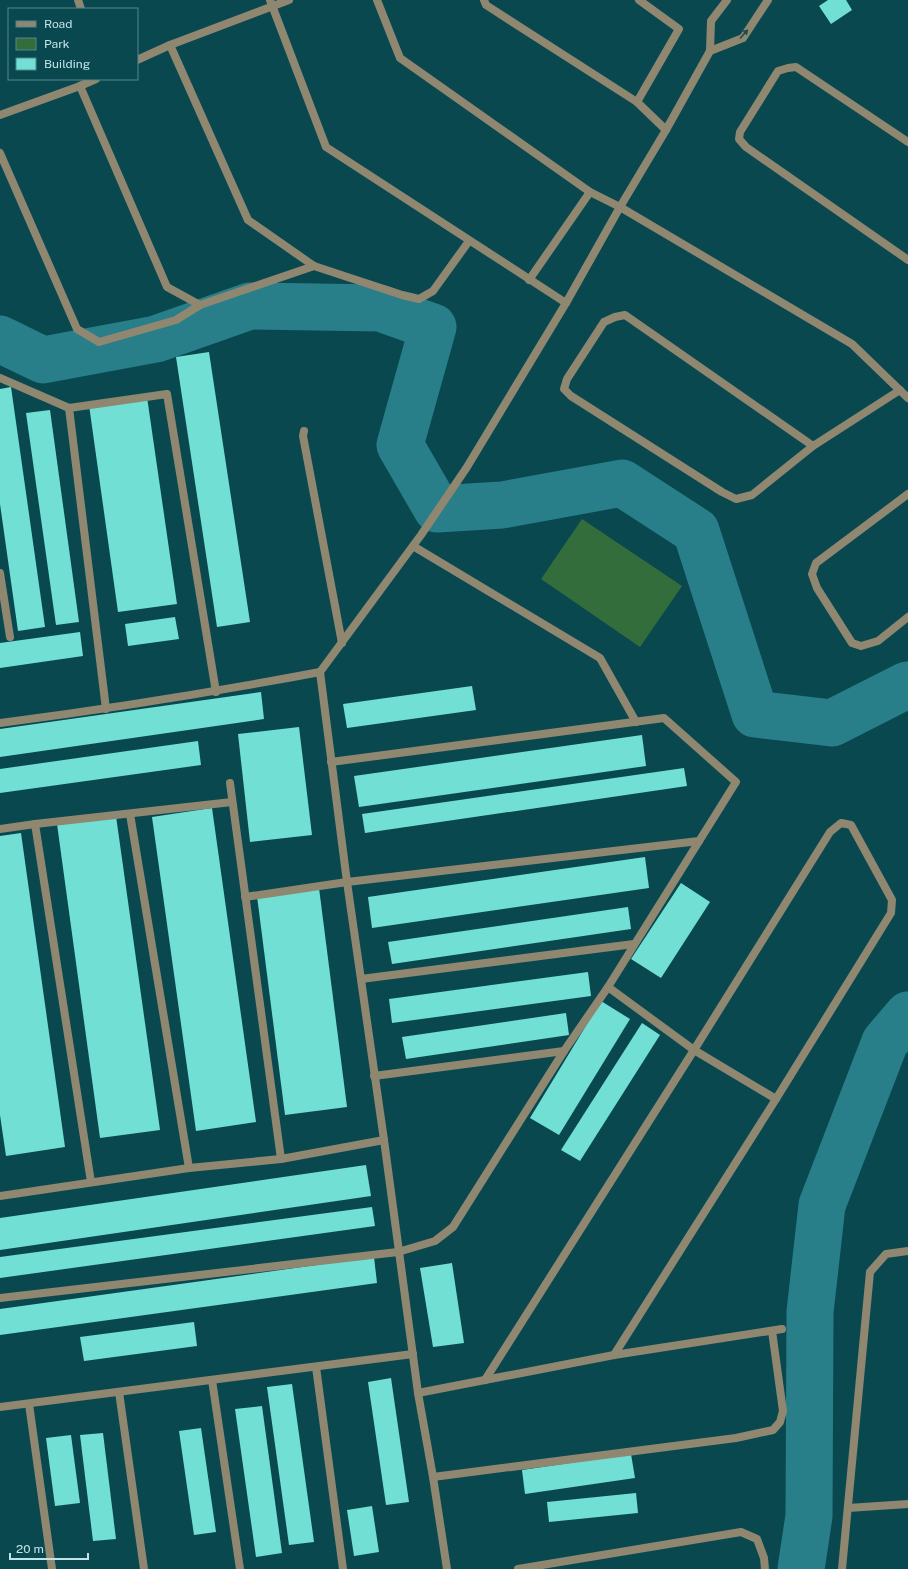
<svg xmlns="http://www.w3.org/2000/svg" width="908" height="1569" viewBox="0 0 908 1569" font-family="'Public Sans',sans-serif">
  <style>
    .green { fill: #336d3c }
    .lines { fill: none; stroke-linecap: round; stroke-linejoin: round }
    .river { stroke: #287f8a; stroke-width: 47 }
    .building { fill: #72dfd5 }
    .lane { stroke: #908771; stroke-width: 8 }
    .street { stroke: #908771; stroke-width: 8 }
    .oneway { fill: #174e53 }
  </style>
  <rect width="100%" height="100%" fill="#0a4850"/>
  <path class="green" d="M582,519L682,586L640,647L541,579Z"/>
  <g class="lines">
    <g class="river">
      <path d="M0,339L43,360L156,339L250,306L380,308L433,327L400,445L437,509L502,505L622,483L696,531L755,714L832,723L907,685H908"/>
      <path d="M801,1569L809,1516L810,1312L822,1205L885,1042L908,1015"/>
    </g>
  </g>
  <g class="building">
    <path d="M828,0H846L852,10L831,24L819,6Z"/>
    <path d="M209,352L250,622L217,627L176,357Z"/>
    <path d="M11,387L45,627L18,631L0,504V389Z"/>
    <path d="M147,397L177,604L118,612L89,405Z"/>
    <path d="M50,410L79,622L56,625L26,413Z"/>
    <path d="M175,617L179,639L128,646L125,624Z"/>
    <path d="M80,632L83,656L0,668V643Z"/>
    <path d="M472,686L476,710L347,728L343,704Z"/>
    <path d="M261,692L264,719L0,757V729Z"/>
    <path d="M299,727L312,835L250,842L238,734Z"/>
    <path d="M642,735L646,766L359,807L354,776Z"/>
    <path d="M198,741L201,765L0,793V769Z"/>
    <path d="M684,768L687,786L365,833L362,814Z"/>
    <path d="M212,808L256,1122L196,1131L152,817Z"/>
    <path d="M116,816L160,1130L100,1138L57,824Z"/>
    <path d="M21,833L65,1147L6,1156L0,1115V836Z"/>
    <path d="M645,857L649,888L372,928L368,897Z"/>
    <path d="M681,883L710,902L661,978L631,959Z"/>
    <path d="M319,888L347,1107L285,1115L257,896Z"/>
    <path d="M628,907L631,929L392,964L388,942Z"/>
    <path d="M588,972L591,996L392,1023L389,999Z"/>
    <path d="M601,1001L630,1019L559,1135L530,1118Z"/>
    <path d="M566,1013L569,1035L406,1059L402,1037Z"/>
    <path d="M642,1023L660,1035L580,1161L561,1150Z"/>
    <path d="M366,1165L371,1196L0,1250V1218Z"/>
    <path d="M372,1207L375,1226L0,1278V1257Z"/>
    <path d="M374,1257L377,1283L0,1335V1309Z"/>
    <path d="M452,1263L464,1343L433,1347L420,1268Z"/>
    <path d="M194,1322L197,1346L84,1361L80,1337Z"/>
    <path d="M391,1378L409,1502L386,1505L368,1382Z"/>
    <path d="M292,1384L314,1542L289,1545L267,1387Z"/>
    <path d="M262,1406L282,1553L256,1557L235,1409Z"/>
    <path d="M201,1428L216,1532L194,1535L179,1431Z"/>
    <path d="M103,1433L116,1539L93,1541L80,1435Z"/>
    <path d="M71,1435L80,1503L55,1506L46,1438Z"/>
    <path d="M631,1454L635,1478L525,1494L522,1470Z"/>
    <path d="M636,1493L638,1513L549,1522L547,1502Z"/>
    <path d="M372,1506L379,1552L354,1556L347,1510Z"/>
  </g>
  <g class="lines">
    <g class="lane">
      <path d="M304,431L303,436L342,643"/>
      <path d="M413,546L600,658L636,722"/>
    </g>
    <g class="street">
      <path d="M78,0L81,9"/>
      <path d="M270,0L326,147L566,303"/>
      <path d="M377,0L400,58L590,192L620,207L852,344L908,398"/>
      <path d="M484,0L486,5L637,102L679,29L639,0"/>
      <path d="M170,45L248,220L314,266L402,295L419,299L433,291L469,241"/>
      <path d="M710,51L743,38L768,0"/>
      <path d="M137,60L170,45L289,0"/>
      <path d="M80,86L167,287L200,305"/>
      <path d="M637,102L666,130"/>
      <path d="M0,115L80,86L96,79"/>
      <path d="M908,142L796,67L788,68L778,71L740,132L739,139L746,147L908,260"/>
      <path d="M0,153L77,329L99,342L176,320L200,305L314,266"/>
      <path d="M529,280L590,192"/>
      <path d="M0,378L69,408L167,394L216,692"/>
      <path d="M69,408L106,709"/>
      <path d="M813,446L625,315L615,317L604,322L567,379L564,389L571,396L722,492L736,499L752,495L813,446L900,390"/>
      <path d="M908,494L816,563L812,574L817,588L852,643L861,646L878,641L908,617"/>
      <path d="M0,573L10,637"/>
      <path d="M0,723C108,709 214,692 320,672"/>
      <path d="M230,783L281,1159"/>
      <path d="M130,814L189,1168"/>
      <path d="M35,824L91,1182"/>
      <path d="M0,829L35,824L232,802"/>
      <path d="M245,897L347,882L699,841"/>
      <path d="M361,979L634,944"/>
      <path d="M608,987L694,1050L776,1099"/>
      <path d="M374,1076L564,1051"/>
      <path d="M0,1196L189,1168L281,1159L384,1140"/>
      <path d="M0,1298L398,1252L435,1241L453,1227L564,1051L608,987L736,782L664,718L331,762"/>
      <path d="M316,1367L343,1569"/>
      <path d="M212,1380L240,1569"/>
      <path d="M485,1380L694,1050L830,832L841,823L851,825L892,900L891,913L776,1099L614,1355"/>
      <path d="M119,1392L144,1569"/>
      <path d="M418,1393L614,1355L782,1329"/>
      <path d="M29,1404L52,1569"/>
      <path d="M0,1407L413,1354"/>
      <path d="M433,1477L736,1438L773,1430L780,1422L783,1411L772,1331"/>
      <path d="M848,1508L908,1504"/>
      <path d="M447,1569L433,1477L418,1393L384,1140L347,882L320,672L421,535L467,467L566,303L620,207L666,130L710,51L711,21L727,0"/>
      <path d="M518,1569L741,1532L757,1539L764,1558L765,1569"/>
      <path d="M842,1569L870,1272L886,1254L908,1251"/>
    </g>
  </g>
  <defs><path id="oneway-solid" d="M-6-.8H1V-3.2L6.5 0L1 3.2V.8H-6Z"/></defs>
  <use class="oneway" href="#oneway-solid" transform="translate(744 34) rotate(-48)"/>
  <rect x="8" y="8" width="130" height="72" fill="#0a4850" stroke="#54868d"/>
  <rect x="16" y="21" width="20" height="6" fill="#908771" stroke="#54868d"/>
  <text x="44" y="28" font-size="12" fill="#c2e4e9">Road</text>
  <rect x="16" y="38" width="20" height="12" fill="#336d3c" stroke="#54868d"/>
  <text x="44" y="48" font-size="12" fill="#c2e4e9">Park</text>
  <rect x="16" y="58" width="20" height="12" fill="#72dfd5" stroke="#54868d"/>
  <text x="44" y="68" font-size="12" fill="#c2e4e9">Building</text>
  <path d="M10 1553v6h78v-6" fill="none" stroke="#c2e4e9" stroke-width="2"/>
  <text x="16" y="1553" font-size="12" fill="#c2e4e9" stroke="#0a4850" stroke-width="3" paint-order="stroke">20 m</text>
</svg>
